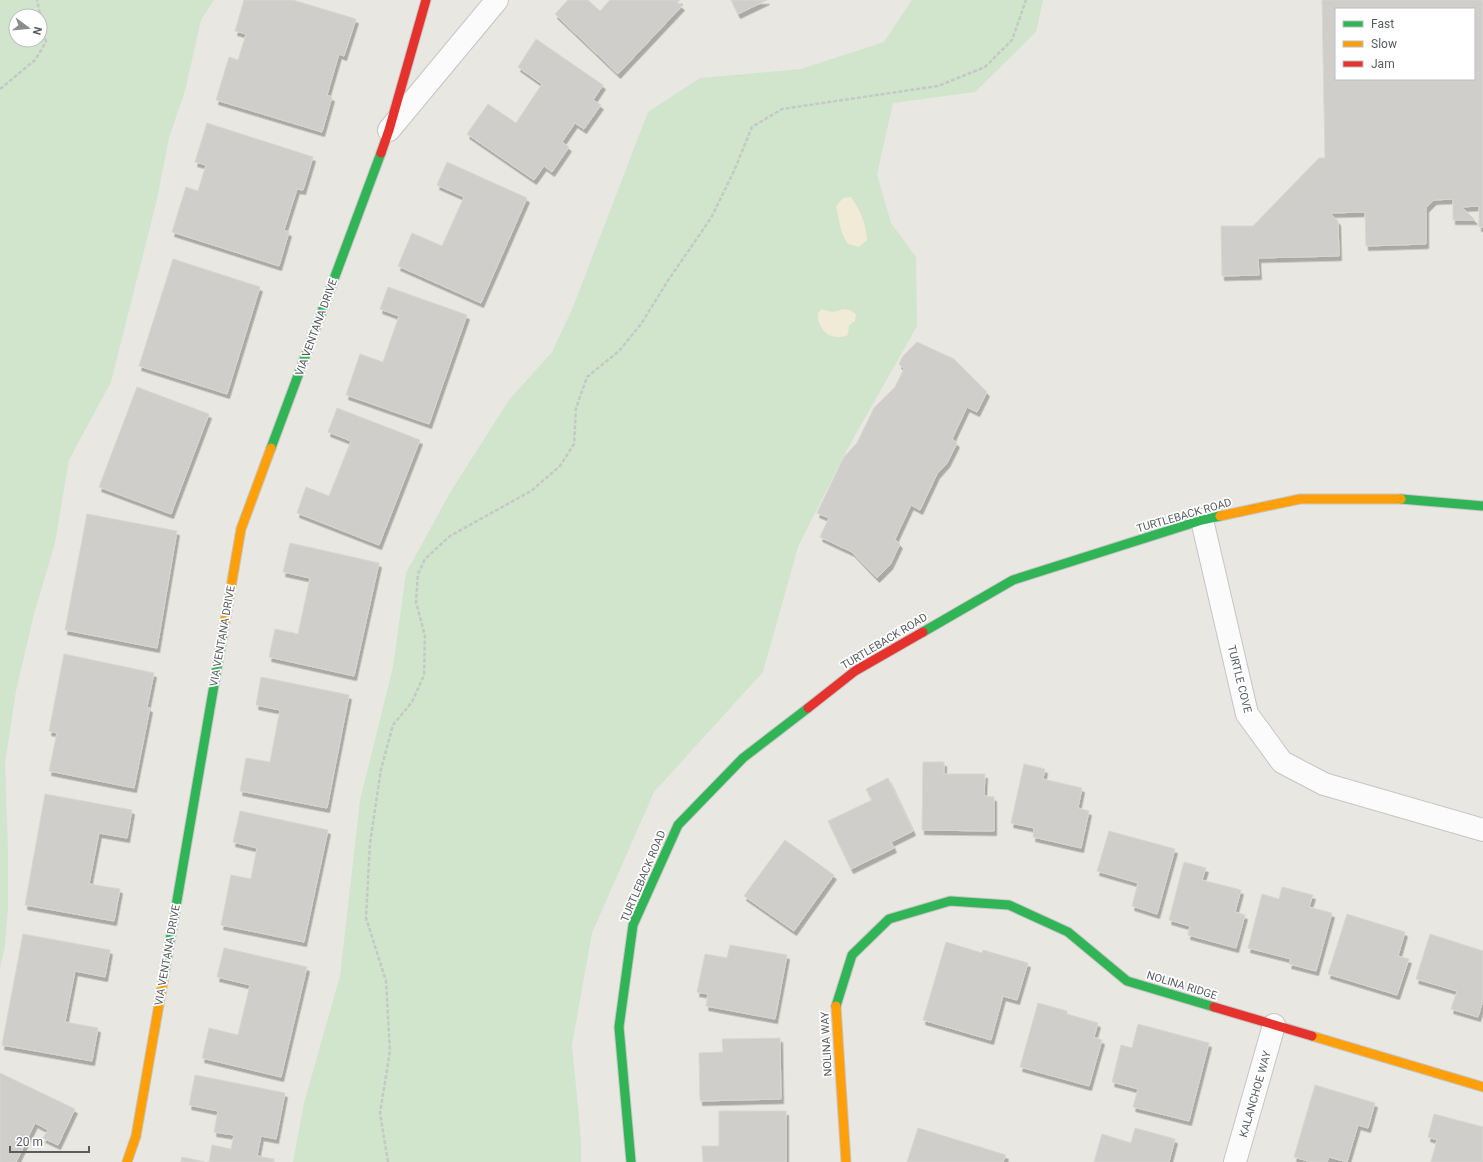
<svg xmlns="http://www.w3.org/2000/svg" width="1483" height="1162" viewBox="0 0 1483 1162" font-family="Roboto,sans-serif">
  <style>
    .green { fill: #d1e5cd; fill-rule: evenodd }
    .sand { fill: #f1ead6 }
    .building { fill: #cfcecb; stroke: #d8d6d2; fill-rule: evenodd; filter: url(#shadow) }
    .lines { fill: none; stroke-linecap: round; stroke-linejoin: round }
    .street-casing { stroke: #c5c5c4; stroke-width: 24 }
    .fast-casing { stroke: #c5c6c5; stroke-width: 11 }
    .slow-casing { stroke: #c5c6c5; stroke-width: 11 }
    .jam-casing { stroke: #c5c6c5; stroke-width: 11 }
    .path { stroke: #c4c9c5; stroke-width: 2.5; stroke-dasharray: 4 2; stroke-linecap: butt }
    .street { stroke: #fcfbfb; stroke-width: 22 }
    .fast { stroke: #30b455; stroke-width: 9 }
    .slow { stroke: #ff9f0a; stroke-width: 9 }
    .jam { stroke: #e5322d; stroke-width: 9 }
    .labels { text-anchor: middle; stroke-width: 3.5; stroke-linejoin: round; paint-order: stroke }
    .street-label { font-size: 11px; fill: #585c60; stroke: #fff }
  </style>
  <defs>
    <filter id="shadow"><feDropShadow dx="2.5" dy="4.5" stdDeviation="0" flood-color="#0004"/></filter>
  </defs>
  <rect width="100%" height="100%" fill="#e8e7e2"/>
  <g class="green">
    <path d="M0,0H214L201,20L185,91L169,138L157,199L111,382L69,460L55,543L34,614L16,691L5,763L8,849V909L5,946L0,969ZM16,16H40V40H16Z"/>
    <path d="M912,0H1043L1036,32L975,92L893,103L877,174L891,223L916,257L917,326L848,448L798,547L763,672L654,792L592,933L572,1045L581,1139V1162H293L304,1103L340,976L360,800L393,667L406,573L451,491L509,400L552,352L573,307L648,112L700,78L801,69L884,42Z"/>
  </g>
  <g class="sand">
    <path d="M851,197C860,210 866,223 867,240L859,247L848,244C839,231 840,221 836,206L843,198Z"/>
    <path d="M822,309C829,312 835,313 842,309L850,310L856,314L855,321L849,325L848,335C831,342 817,330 818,313Z"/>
  </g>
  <g class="building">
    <path d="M244,0H293L356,19L344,56L339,54L327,95L332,97L322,132L216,100L229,57L238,60L246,34L235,31Z"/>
    <path d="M568,0H588L600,11L610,0H680L677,2L682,6L618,74L555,14Z"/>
    <path d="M731,0H767L738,14Z"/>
    <path d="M1322,0H1483V227H1479V206L1462,207L1475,220H1453V199L1434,200L1426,208V244L1366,246L1365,212L1330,213L1338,221L1339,256L1258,258L1259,275L1222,276L1221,226H1253L1319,158H1325ZM1336,9H1474V79H1336Z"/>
    <path d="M536,39L603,85L593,100L601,105L584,129L575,123L562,142L569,147L552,172L544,166L534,180L467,134L488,104L516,123L542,84L518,67Z"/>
    <path d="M207,123L313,157L303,190L297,189L284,230L289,232L279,266L172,232L186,187L198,191L206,165L195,162Z"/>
    <path d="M447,162L527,198L481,303L398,266L412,233L442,246L464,197L437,185Z"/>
    <path d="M173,259L260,287L227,394L139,366Z"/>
    <path d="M388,287L467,315L429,424L346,395L360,354L383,362L399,316L380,309Z"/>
    <path d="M917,342L954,359L987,392L977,412L967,407L952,439L957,443L947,463L937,474L920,510L911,505L895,539L900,544L890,565L877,578L852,552L820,537L829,518L817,513L844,457L857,443L874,408L895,387L904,369L899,364L903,356Z"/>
    <path d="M137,387L209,414L171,514L99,487Z"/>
    <path d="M337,408L420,440L379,545L297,513L306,487L329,496L351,441L328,432Z"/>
    <path d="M87,514L177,531L157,648L65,630Z"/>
    <path d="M290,543L379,563L354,676L269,657L275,629L298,634L310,578L283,572Z"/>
    <path d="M64,654L154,673L147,707L150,708L134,788L49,771L57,733L49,731Z"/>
    <path d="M261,677L349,695L327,808L240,791L246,758L270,762L280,710L256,705Z"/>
    <path d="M923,762H944V774H985L984,796L994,797V831L922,830Z"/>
    <path d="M1024,764L1045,769L1043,779L1082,788L1078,808L1089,811L1081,848L1033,837L1034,828L1011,823Z"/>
    <path d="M888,778L913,831L891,842L894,848L851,869L828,821L872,800L866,789Z"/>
    <path d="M45,794L132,810L127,838L99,833L89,884L120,889L114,921L25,905Z"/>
    <path d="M240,811L328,830L304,942L221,925L231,875L251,879L257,848L233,842Z"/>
    <path d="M1109,831L1175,849L1157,914L1132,906L1138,883L1097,871Z"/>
    <path d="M785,840L834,875L794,931L744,896Z"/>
    <path d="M1184,862L1206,868L1202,880L1241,890L1235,912L1245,915L1236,948L1188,935L1190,926L1169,920Z"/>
    <path d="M1282,887L1313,895L1309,907L1332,913L1316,971L1289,964L1291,959L1248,948L1262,894L1279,899Z"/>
    <path d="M1347,914L1405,932L1398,956L1409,959L1397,995L1328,974Z"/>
    <path d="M23,934L110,950L105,977L75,971L65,1022L98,1028L92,1061L2,1045Z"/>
    <path d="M1430,934L1483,951V1000L1478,1017L1451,1009L1457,991L1416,979Z"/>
    <path d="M946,942L982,953L983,950L1028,963L1017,1000L1003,996L991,1040L923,1020Z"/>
    <path d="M730,945L787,955L775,1019L706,1006L708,994L697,992L705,954L727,958Z"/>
    <path d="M224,948L307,967L281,1077L202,1058L209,1028L238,1035L250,985L217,977Z"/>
    <path d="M1038,1003L1067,1011V1014L1098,1023L1094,1037L1102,1040L1089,1086L1020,1067Z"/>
    <path d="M1138,1024L1209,1043L1189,1121L1133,1107L1138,1089L1112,1082L1121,1045L1132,1048Z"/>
    <path d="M780,1038L781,1099L700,1101L699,1053L723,1052L722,1039Z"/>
    <path d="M0,1073L75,1109L58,1145L43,1138L48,1130L35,1123L16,1162H0Z"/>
    <path d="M195,1075L285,1093L276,1139L261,1136L257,1156L274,1159V1162H209L212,1145L231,1149L234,1135L214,1132L218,1111L189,1105Z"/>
    <path d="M1315,1085L1375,1103L1368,1128L1358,1125L1347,1162L1329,1157L1327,1162H1311L1294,1157Z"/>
    <path d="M719,1111H786V1162H703L702,1146H719Z"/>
    <path d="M1434,1114L1483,1127V1162H1431L1437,1140L1428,1137Z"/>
    <path d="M918,1128L1006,1155L1003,1162H907Z"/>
    <path d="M1135,1128L1175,1139L1169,1162H1094L1102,1134L1131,1143Z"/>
    <path d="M182,1157L205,1162H181Z"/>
  </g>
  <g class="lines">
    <defs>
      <g id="street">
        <path d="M389,130L497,0"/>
        <path d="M1202,520L1247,714L1282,762L1324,784L1483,830"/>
        <path d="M1235,1162L1274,1025"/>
      </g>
      <g id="fast">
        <path d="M271,448L381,153"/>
        <path d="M1401,499L1483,506"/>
        <path d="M923,632L1013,580L1202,520L1220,516"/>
        <path d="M164,976L223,633"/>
        <path d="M836,1006L852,955L889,919L950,901L1009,905L1068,932L1127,981L1214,1007"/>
        <path d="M631,1162L619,1027L633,925L678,825L743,758L808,708"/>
      </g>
      <g id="slow">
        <path d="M1220,516L1300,499H1401"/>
        <path d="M223,633L241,529L271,448"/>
        <path d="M836,1006L846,1162"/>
        <path d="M1312,1036L1483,1087"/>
        <path d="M127,1162L136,1136L164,976"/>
      </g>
      <g id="jam">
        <path d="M381,153L389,130L426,0"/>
        <path d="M808,708L855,671L923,632"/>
        <path d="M1214,1007L1312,1036"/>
      </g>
    </defs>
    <use href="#street" class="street-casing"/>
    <use href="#fast" class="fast-casing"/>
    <use href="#slow" class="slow-casing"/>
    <use href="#jam" class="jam-casing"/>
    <g class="path">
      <path d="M0,89L35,60L46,42L37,0"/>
      <path d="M388,1162L380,1113L390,1051L386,981L366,918L370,843L381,769L393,725L412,702L424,675L425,636L416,602L418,574L425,559L450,536L531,491L560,466L574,444L576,408L587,377L619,351L641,324L669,279L711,218L734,171L752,127L782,109L938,86L985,67L1012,40L1026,0"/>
    </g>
    <use href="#street" class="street"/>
    <use href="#fast" class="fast"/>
    <use href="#slow" class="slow"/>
    <use href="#jam" class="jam"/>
  </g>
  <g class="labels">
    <g class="street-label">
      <text transform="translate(316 327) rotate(-70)" y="4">VIA VENTANA DRIVE</text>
      <text transform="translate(1184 515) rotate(-16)" y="4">TURTLEBACK ROAD</text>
      <text transform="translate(222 636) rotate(-80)" y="4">VIA VENTANA DRIVE</text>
      <text transform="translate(884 641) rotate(-31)" y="4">TURTLEBACK ROAD</text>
      <text transform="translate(1240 679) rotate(76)" y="4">TURTLE COVE</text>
      <text transform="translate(643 876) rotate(-67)" y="4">TURTLEBACK ROAD</text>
      <text transform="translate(167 955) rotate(-80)" y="4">VIA VENTANA DRIVE</text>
      <text transform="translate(1182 985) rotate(17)" y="4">NOLINA RIDGE</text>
      <text transform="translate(826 1044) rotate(-93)" y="4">NOLINA WAY</text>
      <text transform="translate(1255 1094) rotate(-74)" y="4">KALANCHOE WAY</text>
    </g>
  </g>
  <rect x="1335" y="8" width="140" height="72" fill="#ffffff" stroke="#bcbebf"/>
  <rect x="1343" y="21" width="20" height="6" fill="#30b455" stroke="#bcbebf"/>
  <text x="1371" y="28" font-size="12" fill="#585c60">Fast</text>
  <rect x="1343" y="41" width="20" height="6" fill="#ff9f0a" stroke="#bcbebf"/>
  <text x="1371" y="48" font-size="12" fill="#585c60">Slow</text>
  <rect x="1343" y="61" width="20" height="6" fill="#e5322d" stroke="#bcbebf"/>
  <text x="1371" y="68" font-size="12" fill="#585c60">Jam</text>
  <g transform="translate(28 28) rotate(106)"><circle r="19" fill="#ffffff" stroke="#bcbebf"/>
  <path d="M0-3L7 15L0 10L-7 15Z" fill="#8a8d8e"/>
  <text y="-6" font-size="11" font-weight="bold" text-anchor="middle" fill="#585c60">N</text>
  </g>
  <path d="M10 1146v6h79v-6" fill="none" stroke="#585c60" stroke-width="2"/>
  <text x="16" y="1146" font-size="12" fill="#585c60" stroke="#ffffff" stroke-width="3" paint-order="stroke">20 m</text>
</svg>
